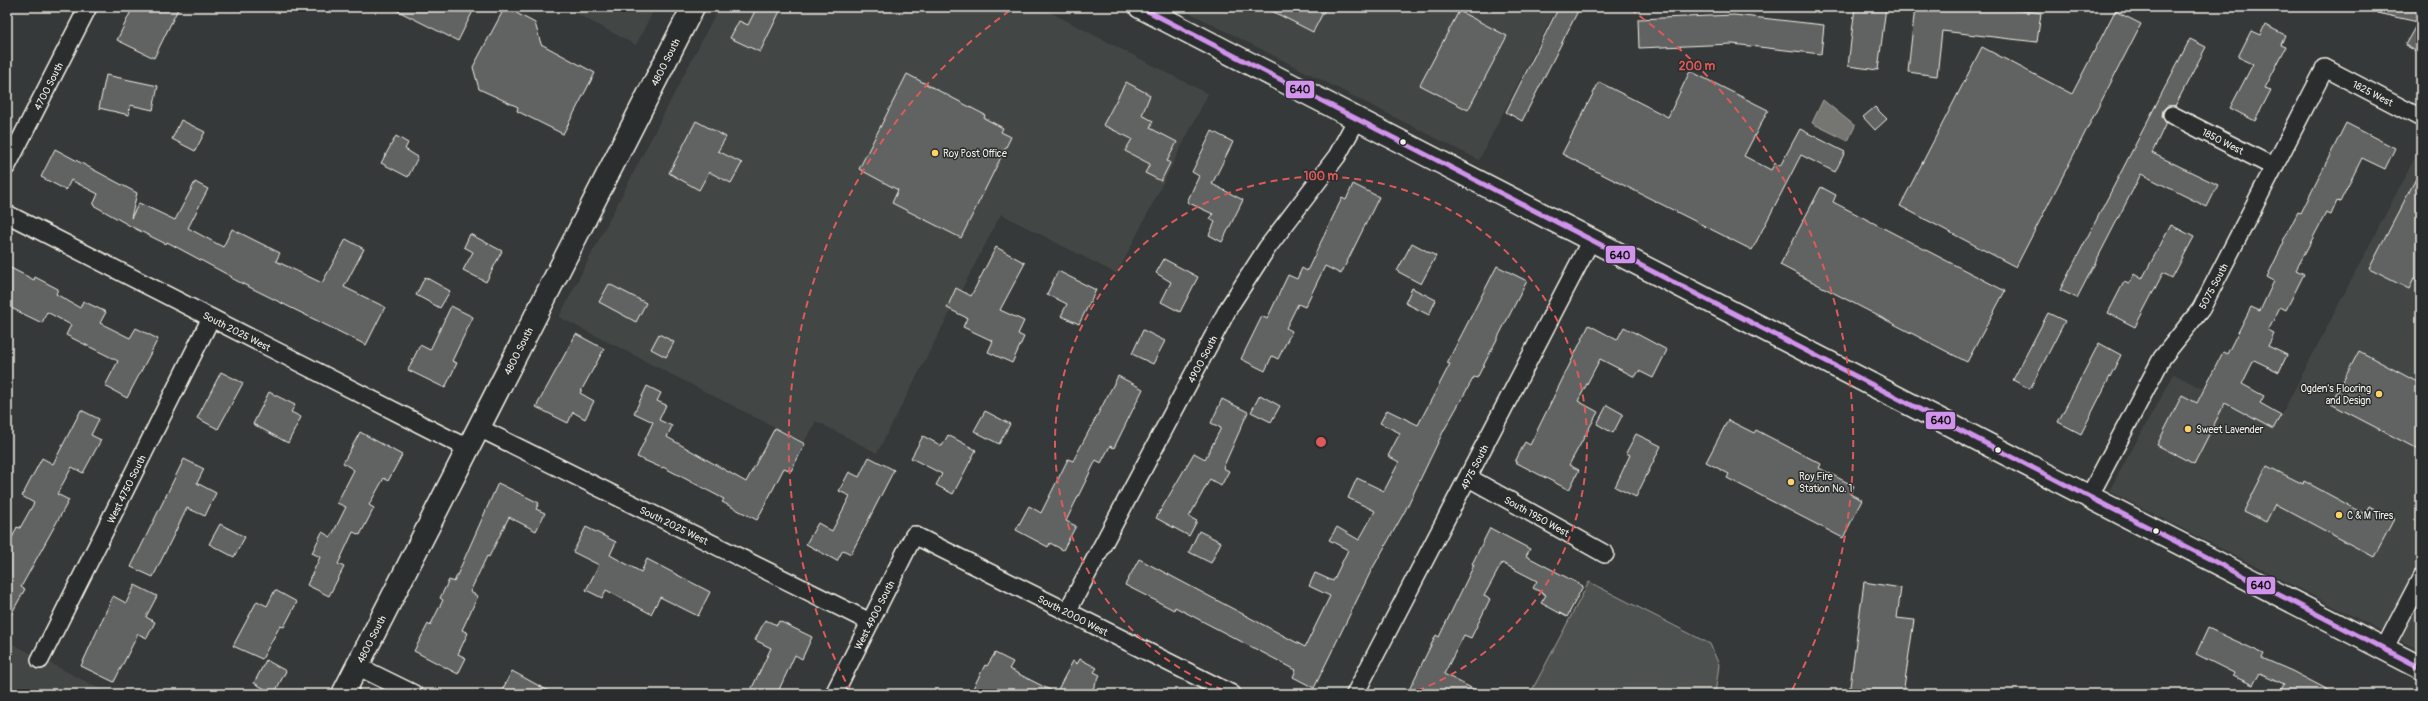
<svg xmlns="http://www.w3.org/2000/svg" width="2428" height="701" viewBox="0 0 2428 701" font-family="Pangolin,sans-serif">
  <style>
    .built { fill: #434645 }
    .green { fill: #4e514f; stroke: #a1a19c }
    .water { fill: #757572; stroke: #a8a7a1 }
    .building { fill: #616362; stroke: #f4f1e8 }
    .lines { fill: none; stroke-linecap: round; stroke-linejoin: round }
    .street-casing { stroke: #f4f1e8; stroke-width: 20 }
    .secondary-casing { stroke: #f4f1e8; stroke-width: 25 }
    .primary-casing { stroke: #f4f1e8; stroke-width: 25 }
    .street { stroke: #2a2d2e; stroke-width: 17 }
    .secondary { stroke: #2a2d2e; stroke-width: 22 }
    .primary { stroke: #2a2d2e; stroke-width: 22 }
    .bus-1-casing { stroke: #2a2d2e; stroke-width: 8 }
    .bus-1 { stroke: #d193ec; stroke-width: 5 }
    .ring { fill: none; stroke: #de5a58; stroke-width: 2; stroke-dasharray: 7 5 }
    .bus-dot { fill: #f4f1e8; stroke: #2a2d2e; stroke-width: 1.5 }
    .poi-dot { fill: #ffd166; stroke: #2a2d2e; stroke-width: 1.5 }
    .labels { text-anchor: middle; stroke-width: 3; stroke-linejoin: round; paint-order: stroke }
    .street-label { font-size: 10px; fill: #f4f1e8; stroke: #2a2d2e }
    .poi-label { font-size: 10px; fill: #f4f1e8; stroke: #2a2d2e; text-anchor: start }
    .centre { fill: #de5a58; stroke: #2a2d2e; stroke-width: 2 }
    .ring-label { font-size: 12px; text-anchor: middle; font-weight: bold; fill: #de5a58; stroke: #2a2d2e; stroke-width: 3; stroke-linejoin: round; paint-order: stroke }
    .line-badge { stroke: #2a2d2e; stroke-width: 1.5 }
    .pale-badge-label { font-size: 11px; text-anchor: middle; font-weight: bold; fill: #111 }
  </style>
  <rect width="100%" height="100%" fill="#363939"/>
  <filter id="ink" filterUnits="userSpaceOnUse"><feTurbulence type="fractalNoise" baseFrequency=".025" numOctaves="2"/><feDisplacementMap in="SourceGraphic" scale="8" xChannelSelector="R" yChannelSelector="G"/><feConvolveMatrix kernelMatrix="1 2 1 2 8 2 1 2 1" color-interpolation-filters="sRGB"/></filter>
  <g filter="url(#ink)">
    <g class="built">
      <path d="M564,7H655L636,45Z"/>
      <path d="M719,7H1040L1208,94L1117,274L1001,214L877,453L816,421L804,442L559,317Z"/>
      <path d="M1178,7H1557L1479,160Z"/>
      <path d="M2421,146V651L2109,491L2174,374L2275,427Z"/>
      <path d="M7,641L110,694H7Z"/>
    </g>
    <path class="green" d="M1589,582L1710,644L1719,665L1715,694H1530Z"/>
    <path class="water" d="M1823,100L1855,126L1848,141L1812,123Z"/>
    <g class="building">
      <path d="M133,7H179L154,58L117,40Z"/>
      <path d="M390,7H475L458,41Z"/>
      <path d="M505,7L535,23L541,44L595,73L563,134L517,111L518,107L479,89L473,67Z"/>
      <path d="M757,7H782L760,52L730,38L739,21L748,25Z"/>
      <path d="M1264,7H1326L1313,32Z"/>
      <path d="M1559,7H1580L1522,121L1506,112Z"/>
      <path d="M1855,7H1886L1878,70L1848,66Z"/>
      <path d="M1915,7H1991L2041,13L2037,42L1942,31L1937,76L1908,72Z"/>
      <path d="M2378,7H2421V54L2405,45L2418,22L2377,13Z"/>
      <path d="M1459,11L1507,36L1468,110L1420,85Z"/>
      <path d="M2115,11L2141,24L2016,267L1900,206L1982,47L2072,94Z"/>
      <path d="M1734,15L1824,25L1821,54L1732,44L1639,48L1638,19Z"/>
      <path d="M2265,25L2285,35L2281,45L2286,47L2265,88L2271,90L2255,121L2230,108L2253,64L2238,57L2251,31L2260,35Z"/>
      <path d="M2190,39L2206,47L2175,106H2167L2163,110L2162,116L2166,123L2152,153L2218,185L2207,207L2141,174L2077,298L2060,290Z"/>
      <path d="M1690,71L1768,110L1744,156L1771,170L1775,163L1780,166L1800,129L1845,152L1835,172L1801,155L1752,250L1562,154L1599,82L1668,117Z"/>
      <path d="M907,74L985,115L984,118L1003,128L1001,132L1011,137L961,238L892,203L898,190L859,169Z"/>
      <path d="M106,75L158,86L153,110L130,105L129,115L99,108Z"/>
      <path d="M1126,82L1150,95L1142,115L1153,121L1150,128L1177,142L1167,161L1170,163L1161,181L1145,173L1150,164L1125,151L1132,139L1103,125Z"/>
      <path d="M1875,107L1887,119L1875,130L1863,117Z"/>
      <path d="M181,120L205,132L195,151L172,139Z"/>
      <path d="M696,121L726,137L718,151L742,163L731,183L709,172L699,190L669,173Z"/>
      <path d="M2346,123L2395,148L2385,169L2362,158L2340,202L2337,201L2331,215L2326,213L2296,270L2304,274L2286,310L2280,307L2268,331L2274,334L2268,346L2287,355L2279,372L2254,360L2242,384L2264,396L2260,403L2281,415L2273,429L2225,403L2194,464L2157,445L2182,395L2197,403L2223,352L2227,354L2251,307L2260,311L2274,281L2267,277L2284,242L2283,241L2298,212L2301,213Z"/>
      <path d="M1212,131L1233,142L1212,184L1243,200L1222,242L1209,235L1215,222L1210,219L1213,214L1187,202L1199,176L1192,172Z"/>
      <path d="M396,136L408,143L405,149L418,157L408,177L381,163Z"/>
      <path d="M55,149L137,193L131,218L139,203L175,220L195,182L208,189L188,228L223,247L232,229L280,253L276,261L322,283L346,239L364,249L344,287L385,307L366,345L231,278L232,277L167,242L166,244L134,228L93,205L98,194L71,180L66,190L41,177Z"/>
      <path d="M2421,169V282L2414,279L2409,289L2369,269Z"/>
      <path d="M1353,184L1379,197L1341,274L1325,266L1305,307L1298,304L1286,328L1292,331L1278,359L1272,356L1265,371L1241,359L1262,316L1267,319L1288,275L1297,279L1302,268L1307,271L1342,198L1346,200Z"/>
      <path d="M1821,187L1836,195L1833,202L2005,291L1967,362L1780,265Z"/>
      <path d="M2171,225L2194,237L2172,278L2163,273L2135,327L2108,313L2124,282L2129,284L2134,274L2142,279Z"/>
      <path d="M470,234L502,251L486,282L463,270L473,252L464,247Z"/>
      <path d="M1412,243L1436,256L1421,284L1397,271Z"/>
      <path d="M996,247L1025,263L1000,310L1024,321L1018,334L1024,337L1012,363L988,352L993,341L963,327L967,318L947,308L956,288L971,296Z"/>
      <path d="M1164,259L1198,277L1180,312L1161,302L1171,282L1156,273Z"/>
      <path d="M7,266L34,280L35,277L58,289L56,294L80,308L83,301L106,312L100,323L130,338L136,328L158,339L127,398L105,386L118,361L66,335L71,325L47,312L42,323L7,306Z"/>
      <path d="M1497,266L1527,281L1477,378L1474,377L1443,432L1405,511L1371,571L1314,688L1293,677L1296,670L1175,607L1174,610L1125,585L1139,559L1305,647L1330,596L1309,586L1315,573L1333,581L1348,550L1329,540L1337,527L1359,540L1375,511L1348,498L1357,478L1384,491L1399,462L1388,456L1400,433L1380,423L1387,410L1418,425L1450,364L1447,363Z"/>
      <path d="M1058,271L1096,290L1079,324L1061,316L1067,304L1047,294Z"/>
      <path d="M425,277L450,291L440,308L416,295Z"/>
      <path d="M609,284L646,303L636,322L599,302Z"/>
      <path d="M1412,288L1436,300L1429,315L1405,303Z"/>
      <path d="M451,306L473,317L452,361L457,363L445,388L408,370L420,345L430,350Z"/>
      <path d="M2048,313L2065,321L2030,389L2013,380Z"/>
      <path d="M1589,325L1617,340L1624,327L1667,350L1653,378L1639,371L1635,377L1600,359L1578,401L1598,412L1569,465L1579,470L1569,490L1515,462L1525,442L1530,445Z"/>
      <path d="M1143,330L1165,341L1153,364L1132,354Z"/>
      <path d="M576,334L604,349L580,393L594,401L585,419L573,412L568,423L536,407Z"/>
      <path d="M659,334L674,342L666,357L651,349Z"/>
      <path d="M2099,343L2121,355L2081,434L2058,422Z"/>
      <path d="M2359,351L2421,384V451L2331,404Z"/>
      <path d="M221,372L243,383L218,429L197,418Z"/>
      <path d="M1118,376L1143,389L1114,448L1110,446L1101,463L1096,460L1066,521L1076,526L1063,550L1050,543L1048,547L1016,530L1029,506L1041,513L1068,459L1073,461Z"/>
      <path d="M647,386L661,393L657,401L666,405L659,420L672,426L667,437L746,482L775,428L805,444L791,471L784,468L757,520L722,502L724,499L663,467L662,468L637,457L653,422L634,413Z"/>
      <path d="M269,392L295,405L291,412L301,417L288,443L253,424Z"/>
      <path d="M1260,395L1280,406L1271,422L1251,412Z"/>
      <path d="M1222,399L1248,412L1223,468L1229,471L1221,486L1210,479L1189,517L1197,521L1189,536L1156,518L1194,453L1205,459L1221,428L1211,423Z"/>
      <path d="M1607,405L1623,414L1613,433L1597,424Z"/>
      <path d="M81,410L99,419L91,435L101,440L83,473L72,467L57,494L69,500L21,587L25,589L7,622V536L12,538L17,527L20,528L34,503L22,496L42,458L53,464Z"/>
      <path d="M985,411L1010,424L999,444L974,431Z"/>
      <path d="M1728,420L1754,433L1756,430L1821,464L1819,468L1854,486L1850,494L1862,500L1843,538L1727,478L1729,474L1706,462Z"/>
      <path d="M360,432L402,455L388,481L384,478L369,505L374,508L360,535L353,532L338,564L344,567L329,596L307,585L320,557L312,553L322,532L331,537L346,507L337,503L354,470L343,463Z"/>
      <path d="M1636,434L1661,446L1636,497L1615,487L1630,455L1626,453Z"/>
      <path d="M948,435L976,450L953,494L936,485L942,474L911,458L923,436L942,446Z"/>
      <path d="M869,457L894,470L851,554L843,550L837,561L806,544L818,523L832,531L850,496L839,491L849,472L859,477Z"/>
      <path d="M184,459L204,469L197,483L216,493L205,516L187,508L153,577L131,567Z"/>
      <path d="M2267,466L2303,484L2304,481L2365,514L2369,506L2394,519L2374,557L2275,504L2266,522L2244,511Z"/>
      <path d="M498,483L539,503L536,509L545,513L536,531L509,517L489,557L487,556L470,592L478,596L462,630L468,633L458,654L466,658L458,674L414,651L428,624L430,626L443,600L440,598L449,580L454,582Z"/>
      <path d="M220,524L245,537L234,557L209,544Z"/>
      <path d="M586,527L616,542L610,555L641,572L647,559L710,592L698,616L660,597L651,614L606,590L602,598L586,590L599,565L573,552Z"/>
      <path d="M1490,528L1530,549L1526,556L1583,586L1567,617L1541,603L1546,595L1533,588L1537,581L1502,563L1484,596L1490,599L1471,638L1464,635L1444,674L1483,694H1407L1436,635L1439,637L1474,565L1472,564Z"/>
      <path d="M1199,531L1221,542L1211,563L1189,552Z"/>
      <path d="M1864,582L1901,588L1897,618L1914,620L1903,694H1849Z"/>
      <path d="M135,585L157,596L146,617L155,622L147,638L138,634L114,682L81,666L113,596L126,603Z"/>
      <path d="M275,590L297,602L284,627L280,626L262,659L233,646L257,601L267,606Z"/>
      <path d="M765,620L777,625L779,621L812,637L802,659L795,655L777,694H749L771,648L755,640Z"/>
      <path d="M2208,628L2264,654L2262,658L2292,671L2336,694H2279L2284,684L2260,673L2253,685L2233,676L2234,673L2196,654Z"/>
      <path d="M995,653L1013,662L1009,669L1056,693L1073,661L1077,664L1080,659L1097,668L1094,672L1100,675L1090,694H970L985,665L987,666Z"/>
      <path d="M266,660L286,671L274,694L254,683Z"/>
      <path d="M512,671L554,694H500Z"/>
    </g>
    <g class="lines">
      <defs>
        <g id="street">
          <path d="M2172,115L2274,167"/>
          <path d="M7,166L88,7"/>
          <path d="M7,214L467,448"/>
          <path d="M479,428L870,622"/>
          <path d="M1469,478L1605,554"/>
          <path d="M2089,497L2162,358L2201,309L2325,68L2421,118"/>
          <path d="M1067,612L1229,307L1267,248L1337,156L1357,119"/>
          <path d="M2384,649L2421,578"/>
          <path d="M40,660L211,318"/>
          <path d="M357,666L414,694"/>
          <path d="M834,694L914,535L1232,694"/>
          <path d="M1355,694L1591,240"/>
        </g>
        <path id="secondary" d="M343,694L693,7"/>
        <path id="primary" d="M1140,7L2421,668"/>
      </defs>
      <use href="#street" class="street-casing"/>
      <use href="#secondary" class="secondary-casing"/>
      <use href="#primary" class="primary-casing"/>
      <use href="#street" class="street"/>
      <use href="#secondary" class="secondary"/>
      <use href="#primary" class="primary"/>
      <defs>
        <path id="bus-1" d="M1140,7L2421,668"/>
      </defs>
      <use href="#bus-1" class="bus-1-casing"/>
      <use href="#bus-1" class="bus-1"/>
    </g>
  </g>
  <g class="ring">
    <path d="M1234 694A266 266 0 1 1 1408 694"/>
    <path d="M851 692A532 532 0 0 1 1012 9M1630 9A532 532 0 0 1 1791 692"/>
  </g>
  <g class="bus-dot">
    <circle cx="1403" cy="142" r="3.5"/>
    <circle cx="1998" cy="450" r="3.5"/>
    <circle cx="2156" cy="531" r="3.5"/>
  </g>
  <g class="poi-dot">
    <circle cx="935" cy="153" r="4"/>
    <circle cx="2379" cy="394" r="4"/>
    <circle cx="2188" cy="429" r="4"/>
    <circle cx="1791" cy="482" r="4"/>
    <circle cx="2339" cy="515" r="4"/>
  </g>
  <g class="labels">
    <g class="street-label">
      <text transform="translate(665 62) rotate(-63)" y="4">4800 South</text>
      <text transform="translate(48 86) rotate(-63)" y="4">4700 South</text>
      <text transform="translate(2373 93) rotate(27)" y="4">1825 West</text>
      <text transform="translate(2223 141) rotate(27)" y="4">1850 West</text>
      <text transform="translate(2213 286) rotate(-62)" y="4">5075 South</text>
      <text transform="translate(237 331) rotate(27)" y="4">South 2025 West</text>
      <text transform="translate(518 351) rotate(-63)" y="4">4800 South</text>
      <text transform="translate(1202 359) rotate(-62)" y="4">4900 South</text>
      <text transform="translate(1474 467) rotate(-63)" y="4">4975 South</text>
      <text transform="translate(126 489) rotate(-64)" y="4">West 4750 South</text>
      <text transform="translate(1537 516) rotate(29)" y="4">South 1950 West</text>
      <text transform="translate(674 525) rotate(26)" y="4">South 2025 West</text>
      <text transform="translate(874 615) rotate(-63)" y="4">West 4900 South</text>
      <text transform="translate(1073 615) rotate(27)" y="4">South 2000 West</text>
      <text transform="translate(371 639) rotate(-63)" y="4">4800 South</text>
    </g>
    <g class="poi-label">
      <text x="943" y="157">Roy Post Office</text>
      <text x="2371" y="392" text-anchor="end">Ogden's Flooring<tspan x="2371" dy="12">and Design</tspan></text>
      <text x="2196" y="433">Sweet Lavender</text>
      <text x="1799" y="480">Roy Fire<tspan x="1799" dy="12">Station No. 1</tspan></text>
      <text x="2347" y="519">C &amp; M Tires</text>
    </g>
  </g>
  <circle cx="1321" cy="442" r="6" class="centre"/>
  <g class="ring-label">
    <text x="1697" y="70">200 m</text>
    <text x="1321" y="180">100 m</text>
  </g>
  <g class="line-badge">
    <rect x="1285" y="80" width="30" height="19" rx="4" fill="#d193ec"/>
    <rect x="1605" y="245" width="31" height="19" rx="4" fill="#d193ec"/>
    <rect x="1925" y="411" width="31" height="19" rx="4" fill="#d193ec"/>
    <rect x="2246" y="576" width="30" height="19" rx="4" fill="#d193ec"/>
  </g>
  <g class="pale-badge-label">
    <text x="1300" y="93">640</text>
    <text x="1620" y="259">640</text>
    <text x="1941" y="424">640</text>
    <text x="2261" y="589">640</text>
  </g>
  <rect width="2428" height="701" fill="none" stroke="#2a2d2e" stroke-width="24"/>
  <rect x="12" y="12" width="2404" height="677" fill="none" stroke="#f4f1e8" stroke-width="1.5" filter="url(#ink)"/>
</svg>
